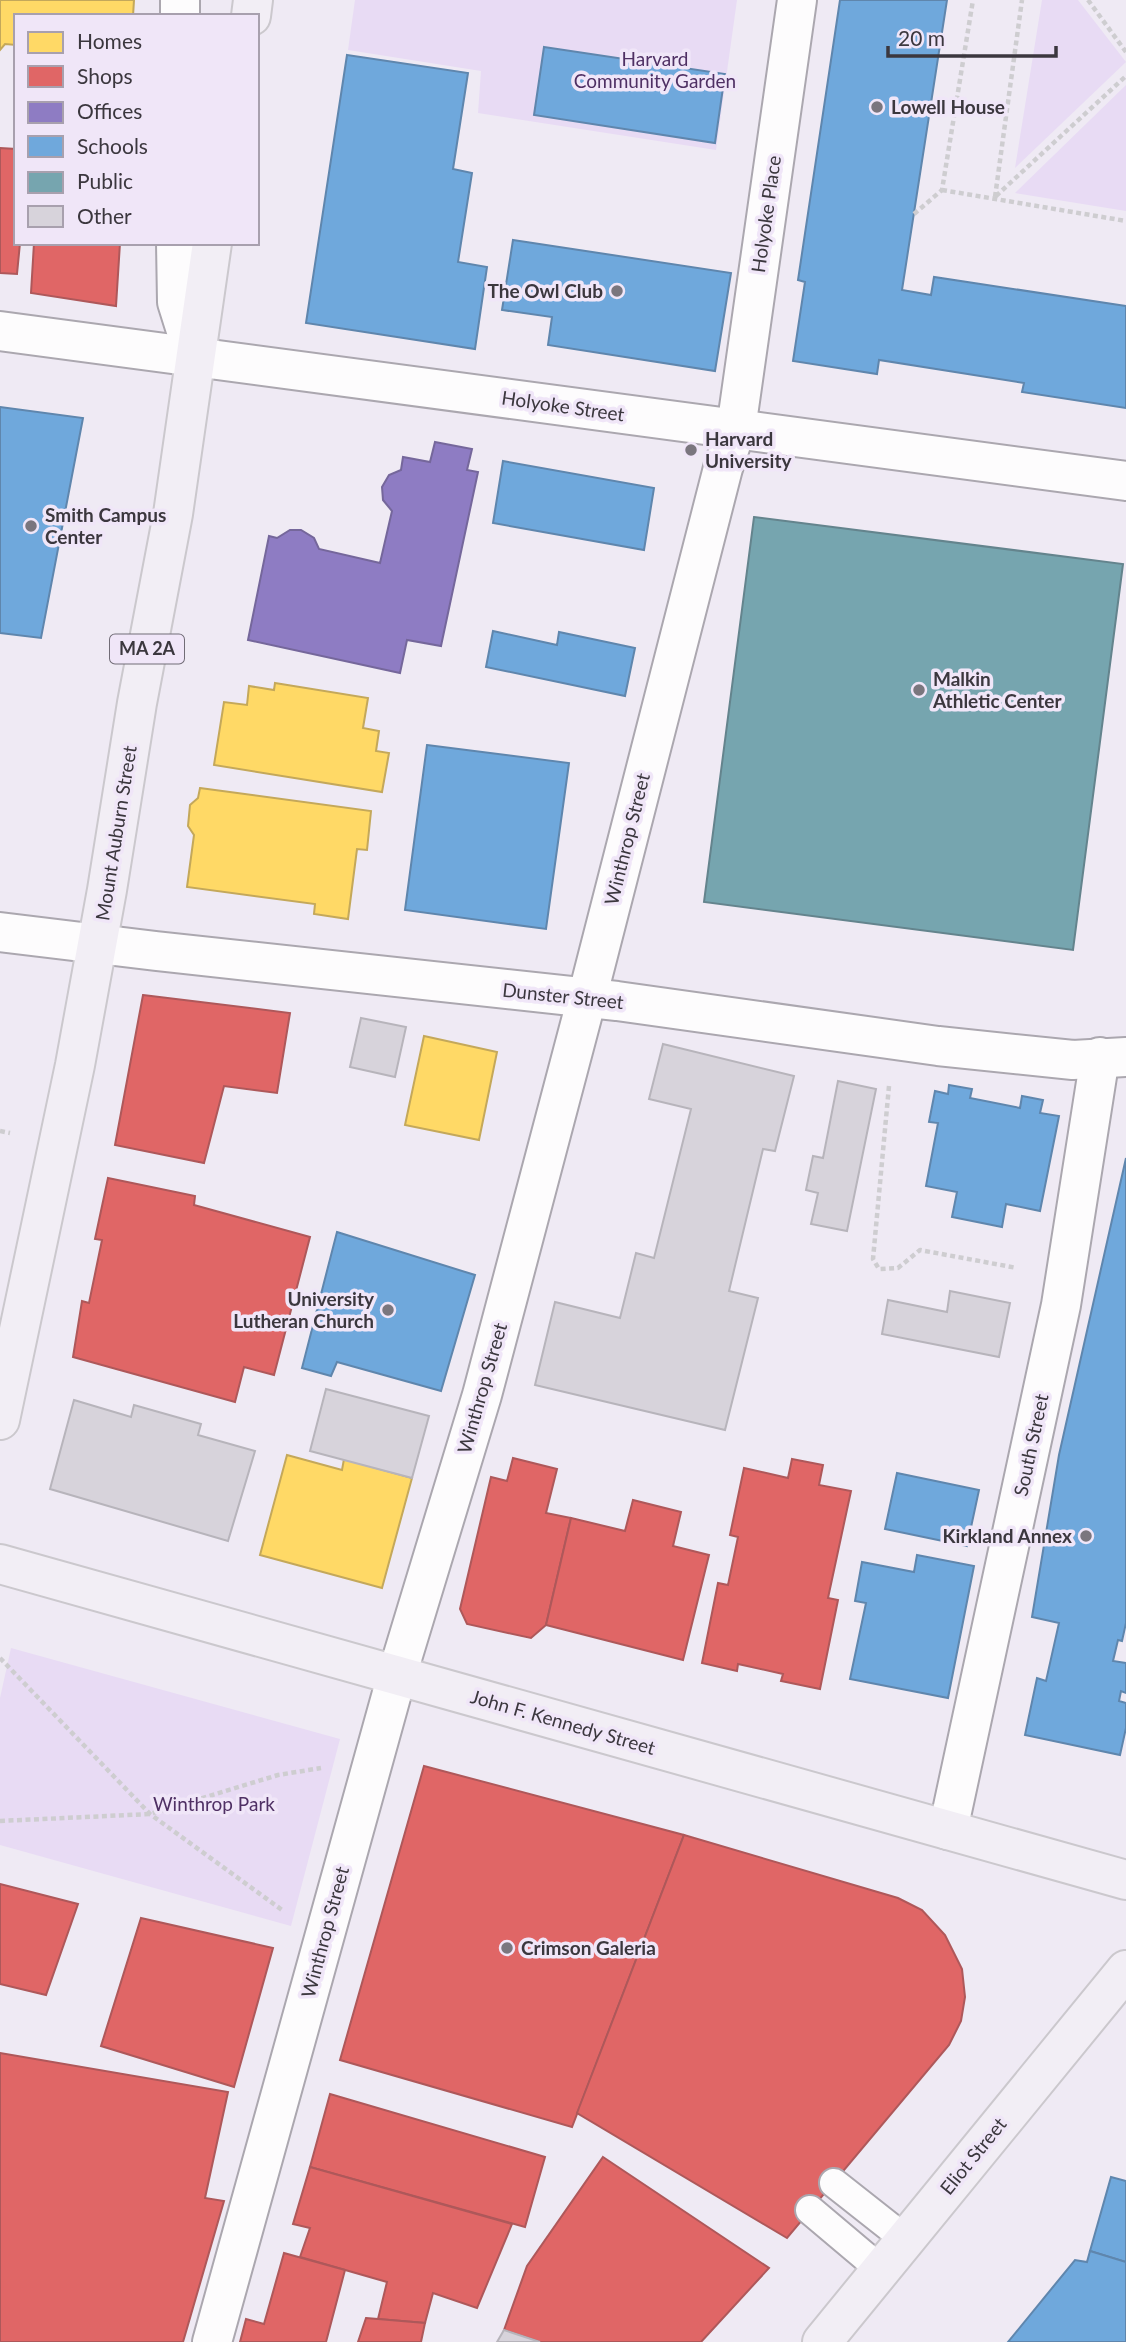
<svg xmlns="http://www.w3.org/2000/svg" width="1126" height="2342" viewBox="0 0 1126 2342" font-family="Lato,sans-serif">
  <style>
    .green { fill: #e8dbf4 }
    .homes { fill: #ffd966; stroke: #c4a85a; stroke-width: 2 }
    .shops { fill: #e06666; stroke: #ae585a; stroke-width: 2 }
    .offices { fill: #8e7cc3; stroke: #75679b; stroke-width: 2 }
    .schools { fill: #6fa8dc; stroke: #5f86ad; stroke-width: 2 }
    .public { fill: #76a5af; stroke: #64848d; stroke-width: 2 }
    .building { fill: #d7d3db; stroke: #b7b4bb; stroke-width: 2 }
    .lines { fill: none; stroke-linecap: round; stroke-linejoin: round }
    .service-casing { stroke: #aba7af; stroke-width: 32 }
    .pedestrian-casing { stroke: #aba7af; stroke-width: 42 }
    .minor-casing { stroke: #aba7af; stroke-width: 42 }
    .primary-casing { stroke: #cbc8cd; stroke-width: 42 }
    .path { stroke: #cecdd0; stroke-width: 4.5; stroke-dasharray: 5 3.5; stroke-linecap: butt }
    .service { stroke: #fdfcfd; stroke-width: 28 }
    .pedestrian { stroke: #fdfcfd; stroke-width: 38 }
    .minor { stroke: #fdfcfd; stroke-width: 38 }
    .primary { stroke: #f2eef5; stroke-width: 38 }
    .poi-dot { fill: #7a767e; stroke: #f0e6f8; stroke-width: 2.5 }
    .labels { text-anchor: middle; stroke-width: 7; stroke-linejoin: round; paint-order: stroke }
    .shield { fill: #f0e6f8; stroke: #716c76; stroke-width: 2 }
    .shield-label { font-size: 18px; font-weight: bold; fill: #3b373e }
    .park-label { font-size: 19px; fill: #4f3064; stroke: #f0e6f8 }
    .poi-label { font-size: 19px; font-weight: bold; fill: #3b373e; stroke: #f0e6f8; text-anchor: start }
    .street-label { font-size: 19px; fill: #3b373e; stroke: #f0e6f8 }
  </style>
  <rect width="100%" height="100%" fill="#efeaf4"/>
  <g class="green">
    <path d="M355,0H737L716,150L478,113L481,71L348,50Z"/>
    <path d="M1042,0H1078L1126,62L1015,168Z"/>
    <path d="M1126,85V211L1015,193Z"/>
    <path d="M11,1648L340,1739L291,1926L0,1845V1698Z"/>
  </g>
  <g class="homes">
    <path d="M0,0H134L133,16H16V45L5,44L0,50Z"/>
    <path d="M275,683L368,698L363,728L379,731L376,751L389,753L382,792L214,765L224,702L247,705L249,686L274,690Z"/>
    <path d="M200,788L371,811L367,850L357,849L348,919L314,914L315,904L187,887L194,835L188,826L190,805L198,798Z"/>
    <path d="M424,1036L497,1052L479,1140L405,1125Z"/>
    <path d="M287,1455L342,1470L344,1459L412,1478L382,1588L260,1555Z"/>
  </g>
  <g class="shops">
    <path d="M0,148L16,149V243H20L17,274L0,273Z"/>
    <path d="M34,243H120L116,306L31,293Z"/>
    <path d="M143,995L290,1013L277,1093L224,1086L204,1163L115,1145Z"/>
    <path d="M108,1178L195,1196L194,1205L310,1237L274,1375L244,1367L235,1402L73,1357L82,1301L89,1303L102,1240L95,1239Z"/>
    <path d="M513,1458L557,1469L546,1513L571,1518L546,1625L531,1638L467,1624L460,1609L491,1477L507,1481Z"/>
    <path d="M792,1459L823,1465L819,1485L851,1491L828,1598L838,1600L820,1689L781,1681L783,1674L738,1664L737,1671L702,1663L718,1583L728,1585L738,1537L730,1535L744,1468L788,1478Z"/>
    <path d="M633,1500L681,1512L673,1546L709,1555L683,1660L546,1625L571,1518L625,1531Z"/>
    <path d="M424,1766L684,1835L572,2127L340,2060Z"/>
    <path d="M684,1835L898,1898L922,1910L945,1935L962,1969L965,1997L961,2021L949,2045L787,2238L577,2113Z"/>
    <path d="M0,1884L78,1904L46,1995L0,1984Z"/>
    <path d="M141,1918L273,1948L234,2087L101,2046Z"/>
    <path d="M0,2053L228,2092L205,2198L224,2201L183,2342H0Z"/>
    <path d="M330,2094L545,2157L525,2227L310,2167Z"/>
    <path d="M603,2157L769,2268L701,2342H540L504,2330L527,2266Z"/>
    <path d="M310,2167L512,2224L477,2308L433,2293L425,2323L378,2319L387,2282L300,2257L310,2228L293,2224Z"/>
    <path d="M284,2253L345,2270L326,2342H240L246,2319L264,2324Z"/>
    <path d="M366,2318L425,2323L421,2342H358Z"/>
  </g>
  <path class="offices" d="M435,442L472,449L467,470L478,472L441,646L407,640L400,673L248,640L269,536L277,538L290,530H301L314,538L319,549L380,563L392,511L383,500L382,487L389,475L401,470L403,457L430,462Z"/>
  <g class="schools">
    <path d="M840,0H947L902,290L931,295L934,277L1126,306V408L1022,392L1024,383L879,360L877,374L793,361L805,282L798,280Z"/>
    <path d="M544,47L725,74L715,143L534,115Z"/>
    <path d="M347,55L468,73L453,169L472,173L458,262L487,267L475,349L306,323Z"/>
    <path d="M513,240L731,273L715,371L548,345L552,317L502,310Z"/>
    <path d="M0,407L83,418L41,638L0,633Z"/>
    <path d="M503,461L654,488L644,550L493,523Z"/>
    <path d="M493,631L557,645L559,632L635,648L625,696L486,667Z"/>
    <path d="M427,745L569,763L546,929L405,910Z"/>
    <path d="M949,1085L972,1089L970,1098L1020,1108L1022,1096L1043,1100L1040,1113L1059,1116L1040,1211L1006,1204L1002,1227L952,1217L957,1192L926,1186L938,1123L929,1122L935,1091L948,1094Z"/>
    <path d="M1126,1158V1623L1122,1641L1118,1640L1113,1661L1126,1663V1693L1121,1691L1119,1701L1126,1703V1728L1120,1755L1025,1735L1037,1678L1046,1681L1059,1623L1032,1617L1059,1455Z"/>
    <path d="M337,1232L475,1275L441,1391L337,1362L331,1376L302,1368Z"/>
    <path d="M897,1473L979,1490L967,1546L885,1529Z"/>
    <path d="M917,1555L974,1566L948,1698L850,1679L866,1603L855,1601L862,1562L914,1572Z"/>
    <path d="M1111,2177L1126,2181V2262L1090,2251Z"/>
    <path d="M1090,2251L1126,2262V2342H1008L1075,2260L1087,2262Z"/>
  </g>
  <path class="public" d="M754,517L1123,564L1073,950L704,902Z"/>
  <g class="building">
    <path d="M361,1018L406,1027L395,1077L350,1067Z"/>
    <path d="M663,1044L794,1076L775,1151L763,1149L729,1291L758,1298L725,1430L535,1385L555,1302L620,1318L636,1253L654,1258L691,1109L649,1099Z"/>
    <path d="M838,1081L876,1089L847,1231L811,1224L818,1193L806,1190L813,1156L823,1158Z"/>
    <path d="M950,1291L1010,1303L999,1357L882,1334L888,1300L947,1312Z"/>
    <path d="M326,1389L429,1416L412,1478L310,1451Z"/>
    <path d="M74,1400L131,1417L134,1405L201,1424L198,1435L255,1451L228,1541L50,1489Z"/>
    <path d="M504,2330L540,2342H497Z"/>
  </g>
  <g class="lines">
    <defs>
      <g id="service">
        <path d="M834,2183L905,2239"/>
        <path d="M810,2210L880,2269"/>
      </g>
      <path id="pedestrian" d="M212,2342L397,1675"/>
      <g id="minor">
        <path d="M180,16V0"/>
        <path d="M176,243L177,302L194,356"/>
        <path d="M0,331L1126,481"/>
        <path d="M0,932L156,951L617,1001L938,1046L1073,1060L1126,1057"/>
        <path d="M397,1675L482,1395L587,998L723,468L736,429L797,0"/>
        <path d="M948,1830L1061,1305L1100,1057"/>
      </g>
      <g id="primary">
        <path d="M251,16L253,0"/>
        <path d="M0,1420L75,1065L107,890L137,703L173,514L212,243"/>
        <path d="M0,1564L1126,1880"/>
        <path d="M822,2342L1126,1970"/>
      </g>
    </defs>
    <use href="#service" class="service-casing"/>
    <use href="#pedestrian" class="pedestrian-casing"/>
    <use href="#minor" class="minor-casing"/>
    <use href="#primary" class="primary-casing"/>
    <g class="path">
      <path d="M1088,0L1126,52"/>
      <path d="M942,190L1126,221"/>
      <path d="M996,196L1126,76"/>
      <path d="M995,197L1022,0"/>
      <path d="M914,214L942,190L973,0"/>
      <path d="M889,1086L873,1259L879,1269L898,1268L920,1250L1017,1268"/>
      <path d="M0,1131L10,1133"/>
      <path d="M0,1658L150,1814L282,1910"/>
      <path d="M0,1821L150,1814L278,1775L321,1768"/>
    </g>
    <use href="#service" class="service"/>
    <use href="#pedestrian" class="pedestrian"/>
    <use href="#minor" class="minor"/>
    <use href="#primary" class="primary"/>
  </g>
  <g class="poi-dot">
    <circle cx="877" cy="107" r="7"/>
    <circle cx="617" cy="291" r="7"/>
    <circle cx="691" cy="450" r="7"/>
    <circle cx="31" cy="526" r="7"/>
    <circle cx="919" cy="690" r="7"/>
    <circle cx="388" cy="1310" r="7"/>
    <circle cx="1086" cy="1536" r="7"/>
    <circle cx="507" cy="1948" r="7"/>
  </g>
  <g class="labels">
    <rect class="shield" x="110" y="634.5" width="74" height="29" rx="5"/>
    <g class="shield-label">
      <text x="147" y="655">MA 2A</text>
    </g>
    <g class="park-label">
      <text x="655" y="66">Harvard<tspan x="655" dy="22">Community Garden</tspan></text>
      <text x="214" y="1811">Winthrop Park</text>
    </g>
    <g class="poi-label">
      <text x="891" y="114">Lowell House</text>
      <text x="603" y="298" text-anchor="end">The Owl Club</text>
      <text x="705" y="446">Harvard<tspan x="705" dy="22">University</tspan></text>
      <text x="45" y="522">Smith Campus<tspan x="45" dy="22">Center</tspan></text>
      <text x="933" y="686">Malkin<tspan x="933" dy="22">Athletic Center</tspan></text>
      <text x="374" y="1306" text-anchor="end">University<tspan x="374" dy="22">Lutheran Church</tspan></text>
      <text x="1072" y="1543" text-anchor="end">Kirkland Annex</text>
      <text x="521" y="1955">Crimson Galeria</text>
    </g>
    <g class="street-label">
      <text transform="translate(766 214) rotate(-82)" y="7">Holyoke Place</text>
      <text transform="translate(563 406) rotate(8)" y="7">Holyoke Street</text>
      <text transform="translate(116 833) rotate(-81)" y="7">Mount Auburn Street</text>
      <text transform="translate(627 839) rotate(-76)" y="7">Winthrop Street</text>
      <text transform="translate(563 996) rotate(6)" y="7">Dunster Street</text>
      <text transform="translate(482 1388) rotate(-74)" y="7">Winthrop Street</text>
      <text transform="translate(1031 1445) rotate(-78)" y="7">South Street</text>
      <text transform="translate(563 1722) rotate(16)" y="7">John F. Kennedy Street</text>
      <text transform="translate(325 1932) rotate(-75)" y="7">Winthrop Street</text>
      <text transform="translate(973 2156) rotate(-51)" y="7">Eliot Street</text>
    </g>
  </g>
  <rect x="14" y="14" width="245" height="231" fill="#f0e6f8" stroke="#a8a0ae" stroke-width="2"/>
  <rect x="28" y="32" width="35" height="21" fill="#ffd966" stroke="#a8a0ae" stroke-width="2"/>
  <text x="77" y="49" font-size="21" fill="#3b373e">Homes</text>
  <rect x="28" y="66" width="35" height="21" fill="#e06666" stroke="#a8a0ae" stroke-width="2"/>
  <text x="77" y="84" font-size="21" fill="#3b373e">Shops</text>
  <rect x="28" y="102" width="35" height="21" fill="#8e7cc3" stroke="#a8a0ae" stroke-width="2"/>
  <text x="77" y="119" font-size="21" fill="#3b373e">Offices</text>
  <rect x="28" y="136" width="35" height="21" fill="#6fa8dc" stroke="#a8a0ae" stroke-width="2"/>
  <text x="77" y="154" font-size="21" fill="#3b373e">Schools</text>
  <rect x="28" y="172" width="35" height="21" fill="#76a5af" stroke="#a8a0ae" stroke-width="2"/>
  <text x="77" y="189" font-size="21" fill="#3b373e">Public</text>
  <rect x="28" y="206" width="35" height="21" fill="#d7d3db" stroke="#a8a0ae" stroke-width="2"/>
  <text x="77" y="224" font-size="21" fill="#3b373e">Other</text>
  <path d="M888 46v10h168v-10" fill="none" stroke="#3b373e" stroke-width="3.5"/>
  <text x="898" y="46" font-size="21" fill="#3b373e" stroke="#f0e6f8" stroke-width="5" paint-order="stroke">20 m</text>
</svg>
